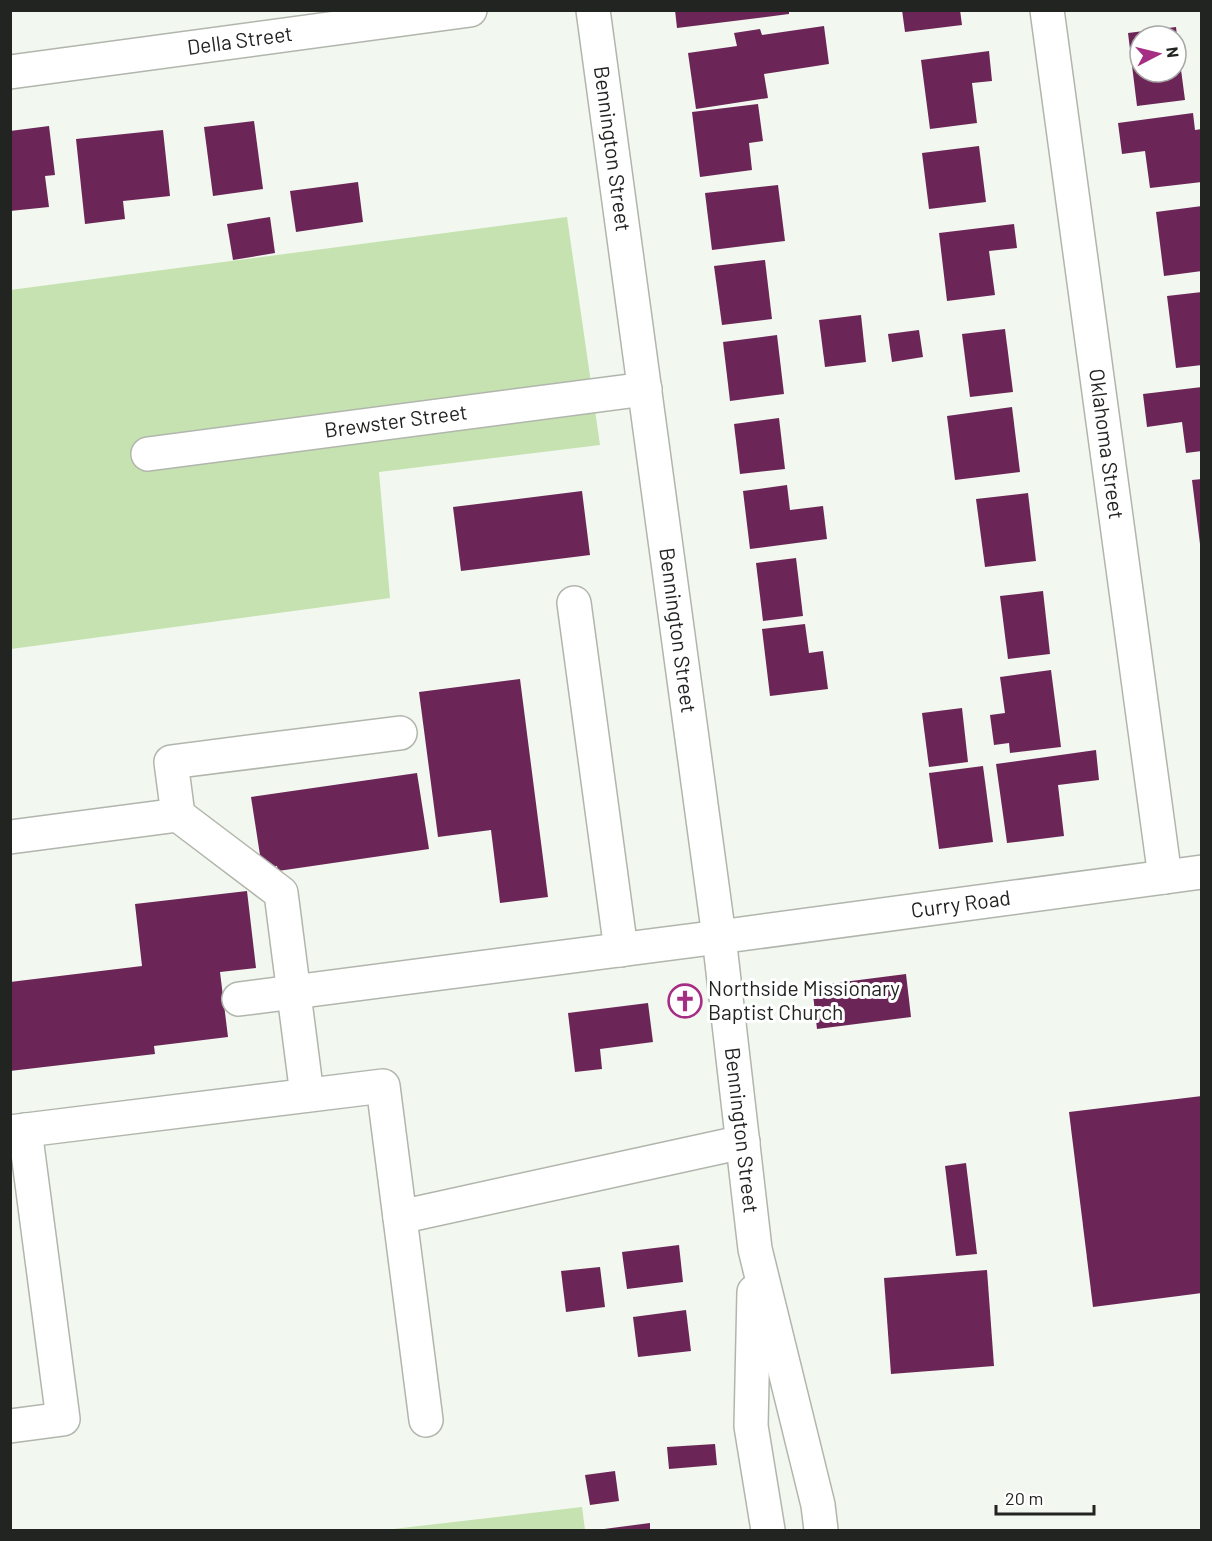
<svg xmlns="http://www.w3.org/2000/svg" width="1212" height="1541" viewBox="0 0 1212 1541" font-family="Barlow,sans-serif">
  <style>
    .green { fill: #c5e2b0 }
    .building { fill: #6b2657 }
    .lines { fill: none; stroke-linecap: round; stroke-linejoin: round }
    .minor-casing { stroke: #b1b6ad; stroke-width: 36 }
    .minor { stroke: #fff; stroke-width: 33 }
    .labels { text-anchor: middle; stroke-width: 6; stroke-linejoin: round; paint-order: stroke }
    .street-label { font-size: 21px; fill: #222421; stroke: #fff }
    .poi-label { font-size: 21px; fill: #222421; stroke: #fff; text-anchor: start }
  </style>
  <rect width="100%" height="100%" fill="#f2f7ef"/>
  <g class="green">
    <path d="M567,217L600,445L379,472L390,598L11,649L10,290Z"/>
    <path d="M582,1507L585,1530H385Z"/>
  </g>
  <g class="building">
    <path d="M675,10H789V14L677,28Z"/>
    <path d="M902,10H960L962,25L905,32Z"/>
    <path d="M824,26L829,64L764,74L768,98L696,109L688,53L737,46L734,33L760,29L762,35Z"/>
    <path d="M1176,27L1177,36H1140V72H1176V39H1177L1185,100L1137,106L1128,33Z"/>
    <path d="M989,51L992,81L972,83L977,123L930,129L921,60Z"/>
    <path d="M758,104L763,141L749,143L752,170L700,177L692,112Z"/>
    <path d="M1193,113L1195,130L1202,129V182L1150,188L1145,151L1122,154L1118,123Z"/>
    <path d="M254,121L263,189L213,196L204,127Z"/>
    <path d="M49,126L55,175L45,176L49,207L10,211V131Z"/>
    <path d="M163,130L170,196L123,201L125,219L85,224L76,139Z"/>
    <path d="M979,146L986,202L929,209L922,153Z"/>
    <path d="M358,182L363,222L296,232L290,191Z"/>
    <path d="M778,185L785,241L712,250L705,193Z"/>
    <path d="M1202,206V271L1164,276L1156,212Z"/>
    <path d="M270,217L275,253L233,260L227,224Z"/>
    <path d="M1014,224L1017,248L989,251L995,295L947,301L939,233Z"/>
    <path d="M765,260L772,319L722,325L714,266Z"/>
    <path d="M1202,292V365L1176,368L1167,296Z"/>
    <path d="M861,315L866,362L825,367L819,320Z"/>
    <path d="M1005,329L1013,392L970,397L962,334Z"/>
    <path d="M919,330L923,357L892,362L888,334Z"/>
    <path d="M777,335L784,394L730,401L723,342Z"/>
    <path d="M1202,387V451L1186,453L1182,422L1147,427L1143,394Z"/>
    <path d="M1012,407L1020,472L955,480L947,416Z"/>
    <path d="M779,418L785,469L740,474L734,424Z"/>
    <path d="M1202,479V544H1200L1192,480Z"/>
    <path d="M787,485L790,510L823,506L827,539L750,549L743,491Z"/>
    <path d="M582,491L590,555L461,571L453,507Z"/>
    <path d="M1028,493L1036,561L985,567L976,499Z"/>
    <path d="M796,558L803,616L763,621L756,563Z"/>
    <path d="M1043,591L1050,654L1008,659L1000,596Z"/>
    <path d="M805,624L809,653L823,651L828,689L770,696L762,629Z"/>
    <path d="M1051,670L1061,747L1010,753L1009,743L994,745L990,715L1005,713L1000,677Z"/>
    <path d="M520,679L548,897L500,903L491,830L438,837L419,692Z"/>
    <path d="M962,708L968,762L929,767L922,713Z"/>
    <path d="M1096,750L1099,780L1058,785L1064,836L1007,843L996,764Z"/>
    <path d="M983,766L993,842L939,849L929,773Z"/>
    <path d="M417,773L429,849L278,871L277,866L262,868L251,797Z"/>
    <path d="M247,891L256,968L220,972L228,1037L154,1046L155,1054L10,1071V982L142,966L135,904Z"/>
    <path d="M906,974L911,1017L817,1029L812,986Z"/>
    <path d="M648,1003L653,1042L600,1049L602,1069L575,1072L568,1013Z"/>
    <path d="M1202,1096V1293L1093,1307L1069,1112Z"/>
    <path d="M966,1163L977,1254L956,1256L945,1166Z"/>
    <path d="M679,1245L683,1282L627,1289L622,1252Z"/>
    <path d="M600,1267L605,1307L566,1312L561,1271Z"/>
    <path d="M987,1270L994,1366L891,1374L884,1278Z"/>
    <path d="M686,1310L691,1351L638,1357L633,1317Z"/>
    <path d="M715,1444L717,1465L669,1469L667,1447Z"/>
    <path d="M615,1471L619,1501L590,1505L585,1475Z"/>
    <path d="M650,1523V1530H604V1529Z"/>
  </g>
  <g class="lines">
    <defs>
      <g id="minor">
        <path id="s1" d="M593,10L719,937L755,1249L818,1505L821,1530"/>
        <path id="s2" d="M1047,10L1165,877"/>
        <path id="s3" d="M10,72L470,10"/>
        <path id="s4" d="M148,454L645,389"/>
        <path d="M574,603L621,950"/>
        <path d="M178,815L171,762L400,733"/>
        <path d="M10,837L178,815L281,893L307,1095"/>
        <path id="s5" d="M239,999L719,937L1202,872"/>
        <path d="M10,1132L383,1086L426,1420"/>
        <path d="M400,1217L743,1142"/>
        <path d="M754,1292L751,1426L768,1530"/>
        <path d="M10,1426L63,1419L25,1130"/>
      </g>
    </defs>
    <use href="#minor" class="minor-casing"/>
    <use href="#minor" class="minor"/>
  </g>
  <defs>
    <symbol id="church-ring" viewBox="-11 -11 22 22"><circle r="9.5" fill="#fff" stroke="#a52d84" stroke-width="1.5"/><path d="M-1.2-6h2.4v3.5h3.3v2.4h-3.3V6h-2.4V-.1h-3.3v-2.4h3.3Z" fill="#a52d84"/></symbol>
  </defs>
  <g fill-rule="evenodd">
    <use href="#church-ring" x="666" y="982" width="38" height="38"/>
  </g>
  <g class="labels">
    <g class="street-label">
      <text dy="7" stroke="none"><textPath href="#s3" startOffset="232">Della Street</textPath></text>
      <text dy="7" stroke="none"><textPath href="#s1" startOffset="140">Bennington Street</textPath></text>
      <text dy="7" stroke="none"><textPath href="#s4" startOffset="250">Brewster Street</textPath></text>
      <text dy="7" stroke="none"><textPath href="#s2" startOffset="438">Oklahoma Street</textPath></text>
      <text dy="7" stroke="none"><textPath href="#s1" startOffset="626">Bennington Street</textPath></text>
      <text dy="7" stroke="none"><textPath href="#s5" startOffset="728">Curry Road</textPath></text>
      <text dy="7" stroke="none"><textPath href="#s1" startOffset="1130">Bennington Street</textPath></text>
    </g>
    <g class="poi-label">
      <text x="708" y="996">Northside Missionary<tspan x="708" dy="24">Baptist Church</tspan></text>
    </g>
  </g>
  <rect width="1212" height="1541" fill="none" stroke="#222421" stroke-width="24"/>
  <g transform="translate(1158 54) rotate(83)"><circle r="28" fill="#ffffff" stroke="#a7a7a6" stroke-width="1.5"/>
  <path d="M0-4.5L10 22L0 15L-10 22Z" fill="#a52d84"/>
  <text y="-9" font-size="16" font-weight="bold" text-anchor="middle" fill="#222421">N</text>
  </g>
  <path d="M996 1505v9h98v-9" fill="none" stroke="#222421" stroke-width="3"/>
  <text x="1005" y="1505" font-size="18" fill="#222421" stroke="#ffffff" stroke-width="4.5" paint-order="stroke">20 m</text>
</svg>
